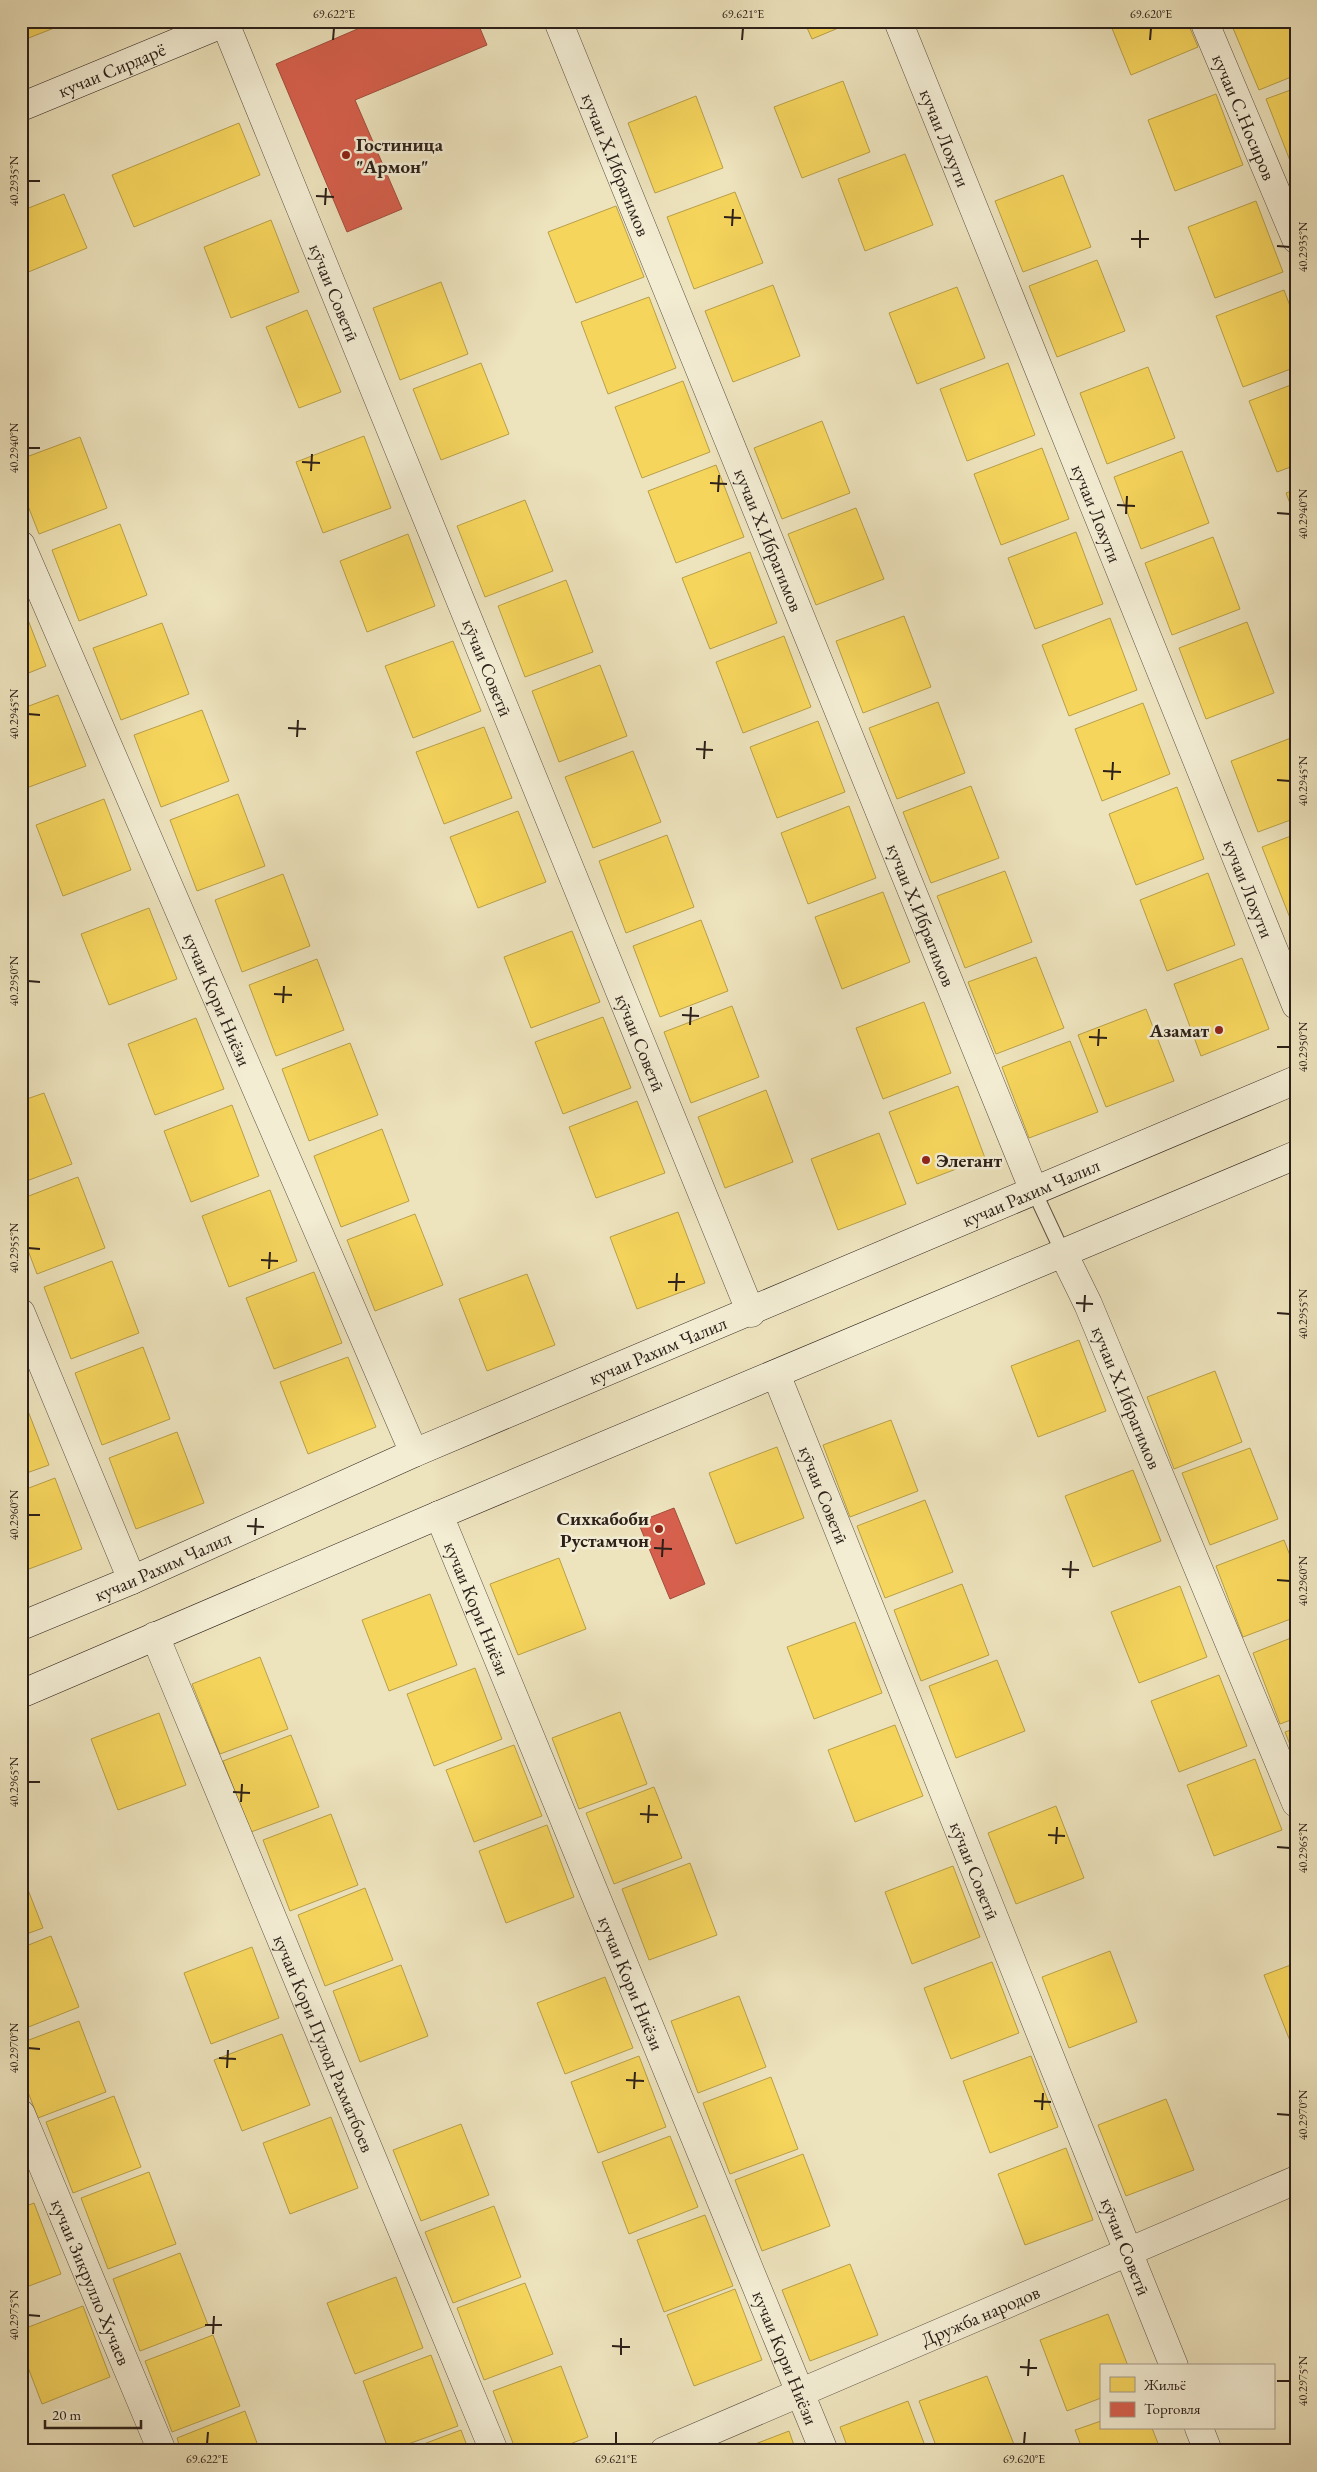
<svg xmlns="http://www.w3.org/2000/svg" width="1317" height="2472" viewBox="0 0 1317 2472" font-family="'EB Garamond',serif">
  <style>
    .homes { fill: #f6d55c; stroke: #b99f48 }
    .shops { fill: #d6604d; stroke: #a34d3d }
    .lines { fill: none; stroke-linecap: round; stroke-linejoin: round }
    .lane-casing { stroke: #5c5142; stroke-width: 16 }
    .street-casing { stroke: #5c5142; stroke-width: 29 }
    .secondary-casing { stroke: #2c2019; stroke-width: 29 }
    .lane { stroke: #f3edd4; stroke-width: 14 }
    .street { stroke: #f3edd4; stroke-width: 28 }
    .secondary { stroke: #f3edd4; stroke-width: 28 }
    .ticks { fill: none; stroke: #2c2019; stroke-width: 2 }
    .poi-dot { fill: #8f2418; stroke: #f3edd4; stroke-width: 2 }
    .labels { text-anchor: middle; stroke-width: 5; stroke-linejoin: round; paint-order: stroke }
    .street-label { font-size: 19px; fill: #2c2019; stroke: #f3edd4 }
    .poi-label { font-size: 19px; font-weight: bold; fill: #2c2019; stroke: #f3edd4; text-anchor: start }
    .neatline { fill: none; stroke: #2c2019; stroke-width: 2 }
    .ticks-label { font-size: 12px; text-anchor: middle; fill: #2c2019 }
  </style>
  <rect width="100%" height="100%" fill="#ede3bd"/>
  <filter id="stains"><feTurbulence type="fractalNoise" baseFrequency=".004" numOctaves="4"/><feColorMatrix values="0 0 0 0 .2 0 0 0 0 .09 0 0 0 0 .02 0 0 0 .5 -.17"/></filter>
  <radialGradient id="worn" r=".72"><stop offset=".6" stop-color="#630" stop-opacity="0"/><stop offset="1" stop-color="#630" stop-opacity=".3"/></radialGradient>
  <g class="homes">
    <path d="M21,21H72L21,41Z"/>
    <path d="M804,21H855L812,39Z"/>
    <path d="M1109,21H1187L1198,47L1131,75Z"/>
    <path d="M1230,21H1296V75L1259,90Z"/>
    <path d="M843,81L870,152L802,178L774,107Z"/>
    <path d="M1296,88V170L1294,171L1266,99Z"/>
    <path d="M1216,94L1243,165L1175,191L1148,120Z"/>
    <path d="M696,96L723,168L655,193L628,123Z"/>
    <path d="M239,123L260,175L134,227L112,175Z"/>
    <path d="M905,154L933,225L865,251L838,179Z"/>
    <path d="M1063,175L1091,247L1023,272L995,201Z"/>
    <path d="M735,192L763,263L694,289L667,217Z"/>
    <path d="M64,194L87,248L21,275V211Z"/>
    <path d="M1256,201L1283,272L1215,298L1188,227Z"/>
    <path d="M616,206L644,277L576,303L548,232Z"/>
    <path d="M271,220L299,292L231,318L204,247Z"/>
    <path d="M1097,260L1125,331L1057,357L1029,286Z"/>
    <path d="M441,282L468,354L400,380L373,308Z"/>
    <path d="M773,285L800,356L733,382L705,311Z"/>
    <path d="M957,287L985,358L917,384L889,313Z"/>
    <path d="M1284,290L1296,322V367L1243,387L1216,316Z"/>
    <path d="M649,297L676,368L608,394L581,322Z"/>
    <path d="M307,310L341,392L299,408L266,327Z"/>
    <path d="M481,363L509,434L441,460L413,389Z"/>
    <path d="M1008,363L1035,435L967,461L940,389Z"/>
    <path d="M1148,367L1175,438L1107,464L1080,393Z"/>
    <path d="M683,381L710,452L642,478L615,407Z"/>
    <path d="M1296,383V465L1277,472L1249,401Z"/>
    <path d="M822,421L850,493L782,519L754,448Z"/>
    <path d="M364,436L391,508L323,533L296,462Z"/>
    <path d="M80,437L107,508L39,534L21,488V459Z"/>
    <path d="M1042,448L1069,519L1001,545L974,474Z"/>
    <path d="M1182,451L1209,523L1141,549L1114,477Z"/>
    <path d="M716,465L744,537L676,563L648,491Z"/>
    <path d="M1296,489V519L1286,493Z"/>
    <path d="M525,500L553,571L485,597L457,526Z"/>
    <path d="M856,508L884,579L816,605L788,534Z"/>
    <path d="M120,524L147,595L79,621L52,550Z"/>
    <path d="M1076,532L1103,604L1035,629L1008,558Z"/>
    <path d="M408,534L435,606L367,632L340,561Z"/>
    <path d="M1213,537L1240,609L1172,635L1145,563Z"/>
    <path d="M750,552L777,623L710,649L682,578Z"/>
    <path d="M566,580L593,652L525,677L498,606Z"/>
    <path d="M21,602L46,666L21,676Z"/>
    <path d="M904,616L931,687L863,713L836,641Z"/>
    <path d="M1110,618L1137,690L1069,716L1042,645Z"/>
    <path d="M1247,622L1274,693L1206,719L1179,648Z"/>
    <path d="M162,623L189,694L121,720L93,648Z"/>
    <path d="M784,636L811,707L743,733L716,662Z"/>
    <path d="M453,641L481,711L413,738L385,666Z"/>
    <path d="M600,665L627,736L559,762L532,691Z"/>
    <path d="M58,695L86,766L21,790V709Z"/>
    <path d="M938,702L965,773L897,799L869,728Z"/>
    <path d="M1143,703L1170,774L1102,801L1075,729Z"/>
    <path d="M202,710L229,781L161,807L134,735Z"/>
    <path d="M818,721L845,792L777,818L750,747Z"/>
    <path d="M484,727L512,798L444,824L416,752Z"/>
    <path d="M1296,736V818L1258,832L1231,761Z"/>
    <path d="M633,751L661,822L593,848L565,777Z"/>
    <path d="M971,786L999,858L931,883L903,812Z"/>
    <path d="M1177,787L1204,859L1136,885L1109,814Z"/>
    <path d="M238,794L265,866L197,891L170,820Z"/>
    <path d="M104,799L131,870L63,896L36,825Z"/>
    <path d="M849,806L876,878L808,904L781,833Z"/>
    <path d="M518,811L546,882L478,908L450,837Z"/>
    <path d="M1296,834V916L1290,918L1262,847Z"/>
    <path d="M667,835L694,907L626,933L599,861Z"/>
    <path d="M1005,871L1032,942L965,968L937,896Z"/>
    <path d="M1208,873L1235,945L1167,971L1140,900Z"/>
    <path d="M283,874L310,946L242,972L215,900Z"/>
    <path d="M883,892L910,962L842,989L815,917Z"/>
    <path d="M149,908L177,979L109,1005L81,934Z"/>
    <path d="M701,920L728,991L660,1017L633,946Z"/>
    <path d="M572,931L600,1002L531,1028L504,957Z"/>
    <path d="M1036,957L1064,1028L996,1054L968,982Z"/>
    <path d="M1242,958L1269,1029L1201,1056L1174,984Z"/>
    <path d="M317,959L344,1030L276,1056L249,985Z"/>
    <path d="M924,1002L951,1073L883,1099L856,1028Z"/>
    <path d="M732,1006L759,1077L691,1103L664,1032Z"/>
    <path d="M1146,1009L1174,1081L1106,1107L1078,1035Z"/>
    <path d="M603,1017L631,1088L563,1114L535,1042Z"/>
    <path d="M196,1018L224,1089L155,1115L128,1044Z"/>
    <path d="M1070,1041L1098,1112L1029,1138L1002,1067Z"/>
    <path d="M350,1043L378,1115L309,1141L282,1069Z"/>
    <path d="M21,1070L26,1084L21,1086Z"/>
    <path d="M958,1086L985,1158L917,1184L889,1112Z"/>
    <path d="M766,1090L793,1162L725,1188L698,1117Z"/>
    <path d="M44,1093L72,1164L21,1183V1101Z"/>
    <path d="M637,1101L665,1173L596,1198L569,1127Z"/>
    <path d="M232,1105L259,1176L191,1202L164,1131Z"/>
    <path d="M382,1129L409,1201L341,1227L314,1156Z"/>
    <path d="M879,1133L906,1204L838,1230L811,1159Z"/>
    <path d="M78,1177L105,1248L37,1274L21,1232V1199Z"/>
    <path d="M270,1190L297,1261L229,1287L202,1216Z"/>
    <path d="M678,1212L705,1283L637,1309L610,1237Z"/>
    <path d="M415,1214L443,1285L375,1311L347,1240Z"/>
    <path d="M112,1261L139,1333L71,1359L44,1287Z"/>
    <path d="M314,1272L342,1343L274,1369L246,1298Z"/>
    <path d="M527,1274L555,1345L487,1371L459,1299Z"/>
    <path d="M1079,1340L1106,1411L1038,1437L1011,1366Z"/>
    <path d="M143,1347L170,1419L102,1445L75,1373Z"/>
    <path d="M348,1357L376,1427L308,1454L280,1382Z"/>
    <path d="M1215,1371L1242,1442L1174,1469L1147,1397Z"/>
    <path d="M21,1393L49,1465L21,1475Z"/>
    <path d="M891,1420L918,1491L850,1517L823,1445Z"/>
    <path d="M177,1432L204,1503L136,1529L109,1458Z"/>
    <path d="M777,1447L804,1518L736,1544L709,1473Z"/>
    <path d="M1250,1448L1278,1519L1210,1545L1182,1473Z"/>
    <path d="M1133,1470L1161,1541L1093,1567L1065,1496Z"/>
    <path d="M55,1478L82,1549L21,1572V1491Z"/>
    <path d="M925,1500L953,1572L885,1598L857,1526Z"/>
    <path d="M1284,1540L1296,1571V1617L1243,1637L1216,1566Z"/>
    <path d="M559,1558L586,1629L518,1655L490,1584Z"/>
    <path d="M962,1584L989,1655L921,1681L894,1610Z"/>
    <path d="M1180,1586L1207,1657L1139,1683L1111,1612Z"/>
    <path d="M430,1594L457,1665L389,1691L362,1620Z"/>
    <path d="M855,1622L882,1693L814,1719L787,1647Z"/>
    <path d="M1296,1636V1718L1280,1724L1253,1653Z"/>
    <path d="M260,1657L288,1729L220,1754L192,1684Z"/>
    <path d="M997,1660L1025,1731L956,1758L929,1686Z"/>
    <path d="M475,1668L502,1739L434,1766L407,1694Z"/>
    <path d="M1219,1675L1247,1746L1179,1772L1151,1701Z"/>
    <path d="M620,1712L647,1784L579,1809L552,1738Z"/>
    <path d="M159,1713L186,1785L118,1810L91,1739Z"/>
    <path d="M895,1725L923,1796L855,1822L828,1750Z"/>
    <path d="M1296,1728V1760L1285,1732Z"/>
    <path d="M291,1735L319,1807L251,1832L223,1761Z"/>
    <path d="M514,1745L542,1816L474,1842L446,1770Z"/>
    <path d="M1255,1759L1282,1830L1214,1856L1187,1785Z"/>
    <path d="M654,1787L682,1858L614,1884L586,1813Z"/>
    <path d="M1056,1806L1084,1878L1016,1904L988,1833Z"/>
    <path d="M331,1814L358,1885L290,1911L263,1840Z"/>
    <path d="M547,1825L574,1897L506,1923L479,1851Z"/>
    <path d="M690,1863L717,1935L649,1960L622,1889Z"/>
    <path d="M953,1866L980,1937L912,1964L885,1892Z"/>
    <path d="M21,1872L43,1928L21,1936Z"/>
    <path d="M365,1888L393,1960L325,1986L298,1915Z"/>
    <path d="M51,1936L79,2007L21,2030V1948Z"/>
    <path d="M252,1947L279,2018L211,2044L184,1973Z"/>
    <path d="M1110,1951L1137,2022L1069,2048L1042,1977Z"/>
    <path d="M992,1962L1019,2033L951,2059L924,1988Z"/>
    <path d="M1296,1963V2045L1292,2046L1264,1975Z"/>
    <path d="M401,1965L428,2036L360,2062L333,1991Z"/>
    <path d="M605,1977L633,2048L565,2074L537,2003Z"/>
    <path d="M739,1996L766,2067L698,2093L671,2021Z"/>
    <path d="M79,2021L106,2092L38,2118L21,2074V2043Z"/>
    <path d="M282,2034L310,2105L242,2131L214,2060Z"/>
    <path d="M639,2056L666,2127L598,2153L571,2082Z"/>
    <path d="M1031,2056L1058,2127L990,2153L963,2081Z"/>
    <path d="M771,2077L798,2149L730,2174L703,2103Z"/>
    <path d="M114,2096L141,2167L73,2193L46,2122Z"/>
    <path d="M1166,2099L1194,2170L1126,2196L1098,2125Z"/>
    <path d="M331,2117L358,2188L290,2214L263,2143Z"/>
    <path d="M461,2124L489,2195L421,2221L393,2150Z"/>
    <path d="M670,2136L698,2207L629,2234L602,2162Z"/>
    <path d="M1066,2148L1093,2220L1025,2245L998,2174Z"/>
    <path d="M803,2154L830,2226L762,2251L735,2180Z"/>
    <path d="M149,2172L176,2244L108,2269L81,2198Z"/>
    <path d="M34,2203L61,2274L21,2289V2208Z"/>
    <path d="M494,2206L521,2277L453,2303L425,2232Z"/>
    <path d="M705,2215L733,2286L664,2312L637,2240Z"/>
    <path d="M180,2253L208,2325L140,2351L113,2279Z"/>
    <path d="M850,2264L878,2335L810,2361L782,2290Z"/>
    <path d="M396,2277L423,2348L355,2374L327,2303Z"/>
    <path d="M525,2283L553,2354L484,2380L457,2308Z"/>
    <path d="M735,2289L762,2360L694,2386L667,2315Z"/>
    <path d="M83,2306L110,2377L42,2404L21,2349V2330Z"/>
    <path d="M1108,2314L1128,2366H1101V2398L1067,2411L1040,2340Z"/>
    <path d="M213,2335L240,2406L172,2432L145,2361Z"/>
    <path d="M431,2355L458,2426L389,2451L363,2381Z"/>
    <path d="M561,2366L588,2437L552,2451H516L493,2391Z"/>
    <path d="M987,2376L1015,2447L1005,2451H938L919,2401Z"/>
    <path d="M908,2401L927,2451H849L840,2427Z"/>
    <path d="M245,2411L260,2451H181L177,2438Z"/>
    <path d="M1101,2421V2428H1152L1161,2451H1083L1075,2430Z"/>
    <path d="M461,2430L469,2451H405Z"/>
    <path d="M789,2431L796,2451H737Z"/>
  </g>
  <g class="shops">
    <path d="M376,21H477L487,45L355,100L402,209L347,232L276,64Z"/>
    <path d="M674,1508L705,1584L670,1599L638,1522Z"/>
  </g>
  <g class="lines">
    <defs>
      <path id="lane" d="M1034,1191L1063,1253"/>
      <g id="street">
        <path id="s1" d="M558,21L1034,1191"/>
        <path id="s2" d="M898,21L1296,1005"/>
        <path id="s3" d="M1204,21L1296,239"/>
        <path id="s4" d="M225,23L751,1313"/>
        <path id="s5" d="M21,545L414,1453"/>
        <path id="s6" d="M1063,1253L1088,1304L1296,1803"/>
        <path d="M21,1313L132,1580"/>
        <path id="s7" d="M776,1374L1174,2366"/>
        <path id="s8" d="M439,1515L824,2451"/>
        <path id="s9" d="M155,1636L494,2451"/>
        <path id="s10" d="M21,2114L162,2451"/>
        <path d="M1199,2428L1208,2451"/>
        <path id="s11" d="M664,2451L1296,2180"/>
      </g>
      <g id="secondary">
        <path id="s12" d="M21,107L229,21"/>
        <path id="s13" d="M21,1626L132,1580L414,1453L1296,1080"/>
        <path d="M21,1694L439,1515L1296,1155"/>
      </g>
    </defs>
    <use href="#lane" class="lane-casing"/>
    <use href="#street" class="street-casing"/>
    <use href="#secondary" class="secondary-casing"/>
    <use href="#lane" class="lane"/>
    <use href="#street" class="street"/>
    <use href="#secondary" class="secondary"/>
  </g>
  <path class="ticks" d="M333,40L334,28M742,40L743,28M1150,40L1151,28M28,181H40M316,196L334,197M325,205L326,188M724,217L741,218M732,226L733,209M1131,239H1149M1277,246L1290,247M1140,248V230M28,448H40M302,462L320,463M311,471L312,454M710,483L727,484M718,492L719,475M1117,505L1135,506M1277,513L1290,514M1126,514L1127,496M28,714L40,715M288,728L306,729M297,737L298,720M696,749L713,750M704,759L705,741M1103,771L1121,772M1112,780L1113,762M1277,780L1290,781M28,981L40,982M274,994L292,995M283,1003L284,986M682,1015L699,1016M690,1025L691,1007M1089,1037L1107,1038M1098,1046L1099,1029M1277,1047H1290M28,1248L40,1249M261,1260L278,1261M269,1269L270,1252M668,1282H685M676,1291L677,1273M1076,1303L1093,1304M1084,1312L1085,1295M1277,1313L1290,1314M28,1515H40M247,1526L264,1527M255,1535L256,1518M654,1548L672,1549M662,1557L663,1539M1062,1569L1079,1570M1070,1578L1071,1561M1277,1580L1290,1581M28,1782H40M233,1792L250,1793M241,1802L242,1784M640,1814L658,1815M648,1823L649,1805M1048,1835L1065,1836M1056,1844L1057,1827M1277,1847L1290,1848M28,2048L40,2049M219,2058L236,2059M227,2068L228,2050M626,2080L644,2081M634,2089L635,2072M1034,2101L1051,2102M1042,2110L1043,2093M1277,2114L1290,2115M28,2315L40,2316M205,2325H222M213,2334L214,2316M612,2346L630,2347M621,2355V2338M1020,2367L1037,2368M1028,2376L1029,2359M1277,2381H1290M207,2444L208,2432M616,2444V2432M1024,2444L1025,2432"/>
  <g class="poi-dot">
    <circle cx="346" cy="155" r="5"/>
    <circle cx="1219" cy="1030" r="5"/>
    <circle cx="926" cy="1160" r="5"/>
    <circle cx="659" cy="1529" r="5"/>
  </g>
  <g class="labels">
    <g class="street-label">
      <text dy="7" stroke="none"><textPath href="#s12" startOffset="98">кучаи Сирдарё</textPath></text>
      <text dy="7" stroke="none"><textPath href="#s3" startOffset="104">кучаи С.Носиров</textPath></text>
      <text dy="7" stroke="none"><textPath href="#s2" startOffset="126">кучаи Лохути</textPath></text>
      <text dy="7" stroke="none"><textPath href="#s1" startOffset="155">кучаи Х.Ибрагимов</textPath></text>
      <text dy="7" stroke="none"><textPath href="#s4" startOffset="291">кӯчаи Советӣ</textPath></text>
      <text dy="7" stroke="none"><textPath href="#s2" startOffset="531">кучаи Лохути</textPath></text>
      <text dy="7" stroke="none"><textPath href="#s1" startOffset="560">кучаи Х.Ибрагимов</textPath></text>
      <text dy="7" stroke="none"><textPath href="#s4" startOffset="696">кӯчаи Советӣ</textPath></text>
      <text dy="7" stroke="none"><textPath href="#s2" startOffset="936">кучаи Лохути</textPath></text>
      <text dy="7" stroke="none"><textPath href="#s1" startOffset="965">кучаи Х.Ибрагимов</textPath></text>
      <text dy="7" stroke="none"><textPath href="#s5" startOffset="495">кучаи Кори Ниёзи</textPath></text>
      <text dy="7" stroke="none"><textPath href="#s4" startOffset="1101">кӯчаи Советӣ</textPath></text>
      <text dy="7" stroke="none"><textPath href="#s13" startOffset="1099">кучаи Рахим Чалил</textPath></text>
      <text dy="7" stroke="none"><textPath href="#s13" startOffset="694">кучаи Рахим Чалил</textPath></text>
      <text dy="7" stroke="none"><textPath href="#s6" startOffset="158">кучаи Х.Ибрагимов</textPath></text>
      <text dy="7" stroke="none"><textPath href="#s7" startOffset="130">кӯчаи Советӣ</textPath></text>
      <text dy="7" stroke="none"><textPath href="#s13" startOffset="154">кучаи Рахим Чалил</textPath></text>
      <text dy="7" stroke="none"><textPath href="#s8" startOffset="101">кучаи Кори Ниёзи</textPath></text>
      <text dy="7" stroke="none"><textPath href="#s7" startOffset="535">кӯчаи Советӣ</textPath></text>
      <text dy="7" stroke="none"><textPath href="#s8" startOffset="506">кучаи Кори Ниёзи</textPath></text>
      <text dy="7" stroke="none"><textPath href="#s9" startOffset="441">кучаи Кори Пулод Рахматбоев</textPath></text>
      <text dy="7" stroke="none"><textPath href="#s7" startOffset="940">кӯчаи Советӣ</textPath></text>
      <text dy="7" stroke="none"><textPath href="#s10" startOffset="182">кучаи Зикрулло Хучаев</textPath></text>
      <text dy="7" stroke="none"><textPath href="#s11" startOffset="344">Дружба народов</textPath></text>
      <text dy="7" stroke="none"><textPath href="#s8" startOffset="911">кучаи Кори Ниёзи</textPath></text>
    </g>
    <g class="poi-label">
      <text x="356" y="151">Гостиница<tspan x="356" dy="22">"Армон"</tspan></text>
      <text x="1209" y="1037" text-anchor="end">Азамат</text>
      <text x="936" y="1167">Элегант</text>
      <text x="649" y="1525" text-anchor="end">Сихкабоби<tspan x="649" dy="22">Рустамчон</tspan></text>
    </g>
  </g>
  <rect width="1317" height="2472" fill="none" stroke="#ede3bd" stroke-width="55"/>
  <rect x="1100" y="2364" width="175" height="65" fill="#f3edd4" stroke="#a39b89"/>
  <rect x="1110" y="2377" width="25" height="15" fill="#f6d55c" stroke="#a39b89"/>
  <text x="1144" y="2390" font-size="15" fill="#2c2019">Жильё</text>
  <rect x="1110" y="2402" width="25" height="15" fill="#d6604d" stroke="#a39b89"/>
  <text x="1144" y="2414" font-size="15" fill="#2c2019">Торговля</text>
  <path d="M45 2420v8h96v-8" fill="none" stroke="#2c2019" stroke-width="2.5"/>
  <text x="52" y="2420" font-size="15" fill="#2c2019" stroke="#f3edd4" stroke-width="4" paint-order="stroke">20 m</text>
  <rect x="28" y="28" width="1262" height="2416" class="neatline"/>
  <g class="ticks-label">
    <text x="334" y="18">69.622°E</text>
    <text x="743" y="18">69.621°E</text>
    <text x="1151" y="18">69.620°E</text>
    <text transform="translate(14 181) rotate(-90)" y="4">40.2935°N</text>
    <text transform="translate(1303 247) rotate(-90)" y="4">40.2935°N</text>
    <text transform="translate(14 448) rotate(-90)" y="4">40.2940°N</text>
    <text transform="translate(1303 514) rotate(-90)" y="4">40.2940°N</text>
    <text transform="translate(14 714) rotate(-90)" y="4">40.2945°N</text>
    <text transform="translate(1303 781) rotate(-90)" y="4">40.2945°N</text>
    <text transform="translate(14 981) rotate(-90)" y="4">40.2950°N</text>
    <text transform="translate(1303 1047) rotate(-90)" y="4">40.2950°N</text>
    <text transform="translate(14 1248) rotate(-90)" y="4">40.2955°N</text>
    <text transform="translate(1303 1314) rotate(-90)" y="4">40.2955°N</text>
    <text transform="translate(14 1515) rotate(-90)" y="4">40.2960°N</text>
    <text transform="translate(1303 1581) rotate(-90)" y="4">40.2960°N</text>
    <text transform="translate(14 1782) rotate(-90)" y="4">40.2965°N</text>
    <text transform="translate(1303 1848) rotate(-90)" y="4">40.2965°N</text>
    <text transform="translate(14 2048) rotate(-90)" y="4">40.2970°N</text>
    <text transform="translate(1303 2115) rotate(-90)" y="4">40.2970°N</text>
    <text transform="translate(14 2315) rotate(-90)" y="4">40.2975°N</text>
    <text transform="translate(1303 2381) rotate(-90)" y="4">40.2975°N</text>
    <text x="207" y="2463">69.622°E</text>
    <text x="616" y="2463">69.621°E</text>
    <text x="1024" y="2463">69.620°E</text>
  </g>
  <rect width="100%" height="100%" filter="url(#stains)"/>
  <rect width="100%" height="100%" fill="url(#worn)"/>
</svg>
